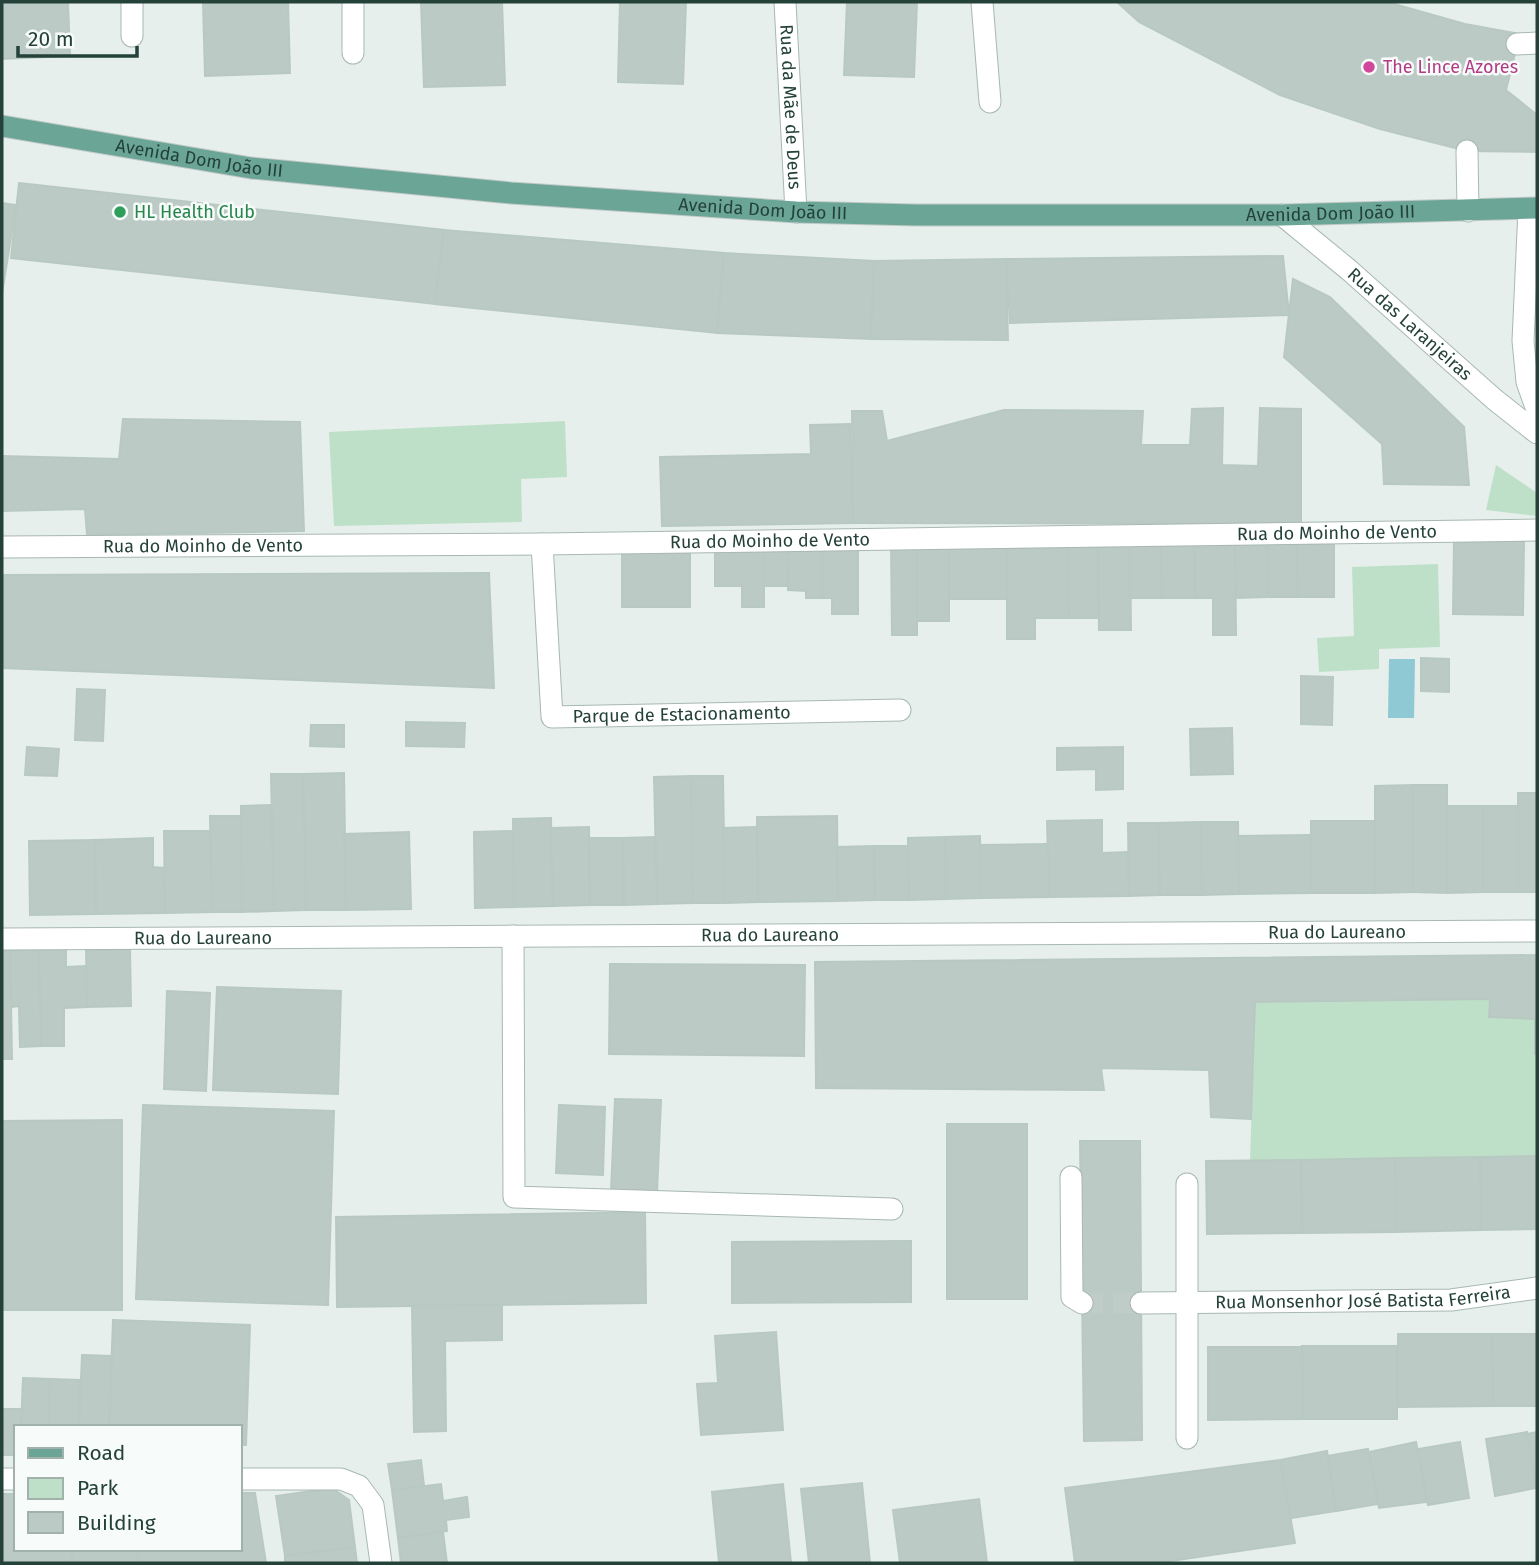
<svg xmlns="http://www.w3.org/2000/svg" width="1539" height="1565" viewBox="0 0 1539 1565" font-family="'Fira Sans',sans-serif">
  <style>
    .green { fill: #bfe0c8 }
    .water { fill: #8ec9d4 }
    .building { fill: #bbcac4; stroke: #b8c9c2; stroke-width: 2 }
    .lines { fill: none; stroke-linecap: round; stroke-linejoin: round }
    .minor-tunnel { stroke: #bfccc8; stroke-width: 21; stroke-dasharray: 21 10; stroke-linecap: butt }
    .minor-casing { stroke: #a8b8b2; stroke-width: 23 }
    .major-casing { stroke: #c2cac8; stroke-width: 23 }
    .minor { stroke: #fff; stroke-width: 21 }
    .major { stroke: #6aa596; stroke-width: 21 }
    .hotel-dot { fill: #d1479c; stroke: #f7fbf9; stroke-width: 2.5 }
    .leisure-dot { fill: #2e9e5b; stroke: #f7fbf9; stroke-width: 2.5 }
    .labels { text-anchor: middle; stroke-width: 5; stroke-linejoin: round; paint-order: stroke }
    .hotel-label { font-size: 18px; fill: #b23c85; stroke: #f7fbf9; text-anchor: start }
    .street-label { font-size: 18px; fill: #24423a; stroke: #f7fbf9 }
    .leisure-label { font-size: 18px; fill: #27864d; stroke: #f7fbf9; text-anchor: start }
  </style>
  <rect width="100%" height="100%" fill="#e6efeb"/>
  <g class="green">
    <path d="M565,421L567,477L521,479L522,522L334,526L329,432Z"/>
    <path d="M1496,465L1537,493V516L1486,510Z"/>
    <path d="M1438,564L1440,647L1379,649V669L1319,672L1317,638L1354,636L1352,567Z"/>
    <path d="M1490,999L1489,1017L1535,1019V1054H1537V1156L1250,1161L1255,1002Z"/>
  </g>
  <path class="water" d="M1389,659H1415L1414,718H1388Z"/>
  <g class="building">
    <path d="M2,2H68L70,56L2,59Z"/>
    <path d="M203,2H288L290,73L205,76Z"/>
    <path d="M421,2H502L505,85L424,87Z"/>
    <path d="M620,2H686L683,84L618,82Z"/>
    <path d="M847,2H917L914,77L844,75Z"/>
    <path d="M1117,2H1387L1465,24L1520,34L1506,90L1537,115V152L1467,151L1380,129L1280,95L1139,22Z"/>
    <path d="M19,183L444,230L435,304L11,258Z"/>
    <path d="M2,203L16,205L2,294Z"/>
    <path d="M444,230L724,253L717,333L435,304Z"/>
    <path d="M724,253L874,261L871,339L717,333Z"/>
    <path d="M1283,256L1289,315L1010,323L1006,259Z"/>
    <path d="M1006,259L1008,340L871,339L874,261Z"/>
    <path d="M1293,279L1330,297L1464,427L1469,485L1384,484L1382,444L1284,357Z"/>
    <path d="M1223,408L1222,465L1258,466L1260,408L1301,409V524L853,523L852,411H882L887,441L1004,410L1143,411L1141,445H1190L1192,409Z"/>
    <path d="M123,419L300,422L304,531L87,535L85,509L2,511V456L119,459Z"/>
    <path d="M850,424L853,523L662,526L660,457L811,454L810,425Z"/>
    <path d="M1454,540L1524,541L1523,615L1453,614Z"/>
    <path d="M1235,541L1236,635H1213V598H1195L1194,542Z"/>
    <path d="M1235,541H1268V597L1236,598Z"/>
    <path d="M1268,541H1297L1298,597H1268Z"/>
    <path d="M1297,541H1334V597H1298Z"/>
    <path d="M1007,542V599H949V543Z"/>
    <path d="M1007,542H1068L1069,618H1035V639H1007Z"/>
    <path d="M1068,542H1098L1099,618H1069Z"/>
    <path d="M1098,542H1130L1131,630H1099Z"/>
    <path d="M1130,542H1161L1162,598H1130Z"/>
    <path d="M1161,542H1194L1195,598H1162Z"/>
    <path d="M891,543H917V635H892Z"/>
    <rect x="917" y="543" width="32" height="78"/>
    <path d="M788,546L787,586H764V547Z"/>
    <path d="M788,546H822V598H806V591L788,590Z"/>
    <path d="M822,546H858V614H832V598H822Z"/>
    <path d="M715,547H764V607H742V586H715Z"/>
    <path d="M690,550V607H622V551Z"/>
    <path d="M489,573L494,688L2,668V575Z"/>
    <path d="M1421,658L1449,659V692L1421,691Z"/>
    <path d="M1301,676L1333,677L1332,725L1301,724Z"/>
    <path d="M77,689L105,690L103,741L75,740Z"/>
    <path d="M406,722L465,723L464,747L406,746Z"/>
    <path d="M311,725H344V747L310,746Z"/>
    <path d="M1232,728L1233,774L1191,775L1190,729Z"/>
    <path d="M27,747L59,749L57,776L25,775Z"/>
    <path d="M1123,747V789L1096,790V769L1057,770V748Z"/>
    <path d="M344,773L346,910H306L303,774Z"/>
    <path d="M271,774H303L306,910L274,911Z"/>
    <path d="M691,776L693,903L657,904L654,777Z"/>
    <path d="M691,776H723L725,903H693Z"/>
    <path d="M1413,785H1447V893L1413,892Z"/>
    <path d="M1413,785V892L1375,893V786Z"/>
    <rect x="1518" y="793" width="19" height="99"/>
    <path d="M271,805L274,911L242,912L241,806Z"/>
    <path d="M1447,806H1483V892L1447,893Z"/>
    <rect x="1483" y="806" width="35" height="86"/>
    <path d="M210,816H241L242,912H212Z"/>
    <path d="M837,816L838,901L758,902L757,817Z"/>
    <path d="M551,818L553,906L514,907L513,819Z"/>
    <path d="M1102,820V853L1128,852L1129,896L1049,897L1047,821Z"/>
    <rect x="1311" y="821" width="64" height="72"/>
    <path d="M1201,822L1202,895H1160L1158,823Z"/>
    <path d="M1201,822H1238L1239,894L1202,895Z"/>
    <path d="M1128,823H1158L1160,895L1129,896Z"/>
    <path d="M589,827L590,905L553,906L551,828Z"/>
    <path d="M757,827L758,902L725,903L723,828Z"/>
    <path d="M164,831H210L212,912L165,913Z"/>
    <path d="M513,831L514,907L475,908L474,832Z"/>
    <path d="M409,832L411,909L346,910L344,834Z"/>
    <path d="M1311,835V893L1239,894L1238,836Z"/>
    <path d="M980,836L981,898L946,899L945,837Z"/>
    <path d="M655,837L657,904L624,905L623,838Z"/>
    <path d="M945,837L946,899L909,900L908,838Z"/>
    <path d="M153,838V867L164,868L165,913L96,914L95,840Z"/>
    <path d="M589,838H623L624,905H590Z"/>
    <path d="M95,840L96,914L30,915L29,841Z"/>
    <path d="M1048,844L1049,897L981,898L980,845Z"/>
    <path d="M874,846L875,900L838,901L837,847Z"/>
    <path d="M874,846H908L909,900H875Z"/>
    <path d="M66,948V967L86,966L87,1007L64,1008V1046H41L39,949Z"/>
    <path d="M2,949H10L12,1059H2Z"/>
    <path d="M10,949H39L41,1046L20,1047L19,1006L11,1007Z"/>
    <path d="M86,950H130L131,1006L87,1007Z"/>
    <path d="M1537,955V1054H1535V1019L1489,1017L1490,999L1255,1002L1251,1119L1211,1117L1209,1070L1101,1068L1104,1090L816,1088L815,962Z"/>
    <path d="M610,964L805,965L804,1056L609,1054Z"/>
    <path d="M217,987L341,991L338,1094L213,1090Z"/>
    <path d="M167,991L210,993L206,1091L164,1089Z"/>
    <path d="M615,1099L661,1100L657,1193L611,1191Z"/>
    <path d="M143,1105L334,1111L328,1305L136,1299Z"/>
    <path d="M559,1105L605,1107L603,1175L556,1173Z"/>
    <path d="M122,1120V1310H2V1121Z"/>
    <rect x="947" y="1124" width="80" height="175"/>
    <path d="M1080,1141H1140L1142,1440L1084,1441Z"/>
    <path d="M1537,1156V1229L1481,1230L1480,1157Z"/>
    <path d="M1480,1157L1481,1230L1396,1232L1395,1158Z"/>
    <path d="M1395,1158L1396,1232L1302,1233L1301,1160Z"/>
    <path d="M1301,1160L1302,1233L1207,1234L1206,1161Z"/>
    <path d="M645,1212L646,1303L337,1307L336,1217Z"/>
    <path d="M911,1241V1302L732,1303V1242Z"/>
    <path d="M502,1305V1340L445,1341L446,1431L414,1432L412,1306Z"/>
    <path d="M113,1320L250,1325L246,1445H240V1427H109Z"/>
    <path d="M776,1332L783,1430L701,1435L697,1384L718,1383L715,1336Z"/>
    <path d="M1398,1334H1492L1493,1406L1398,1407Z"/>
    <rect x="1493" y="1334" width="44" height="72"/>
    <path d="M1302,1346H1397V1419H1303Z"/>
    <path d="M1208,1347H1302L1303,1419L1208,1420Z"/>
    <path d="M82,1355L112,1356L109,1427H79Z"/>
    <path d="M23,1378L50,1379L49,1427H21Z"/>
    <path d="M50,1379L80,1380L79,1427H49Z"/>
    <path d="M2,1409H22L21,1427H16V1455H2Z"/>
    <path d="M1527,1432L1536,1488L1495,1496L1486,1439Z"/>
    <path d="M1537,1432V1490L1527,1434Z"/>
    <path d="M1416,1442L1427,1502L1379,1508L1369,1452Z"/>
    <path d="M1460,1442L1469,1498L1428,1505L1418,1449Z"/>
    <path d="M1368,1449L1378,1504L1336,1511L1327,1456Z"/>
    <path d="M1327,1451L1336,1511L1291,1518L1280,1460Z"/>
    <path d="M421,1460L424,1486L392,1490L388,1464Z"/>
    <path d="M1280,1460L1295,1543L1157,1563H1075L1065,1488Z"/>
    <path d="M862,1483L870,1563H809L801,1489Z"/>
    <path d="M441,1484L443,1501L467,1497L469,1517L446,1520L447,1531L398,1538L392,1490Z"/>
    <path d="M783,1484L791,1563H719L712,1492Z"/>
    <path d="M332,1488L349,1500L355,1547L285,1556L276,1496Z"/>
    <path d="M240,1493H255L266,1563H138V1549H240Z"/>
    <path d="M2,1494H16V1549H72V1563H2Z"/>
    <path d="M979,1499L987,1563H900L893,1510Z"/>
    <path d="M443,1532L447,1563H401L398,1538Z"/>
    <path d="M355,1547L357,1563H285V1556Z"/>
    <rect x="72" y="1549" width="66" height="14"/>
  </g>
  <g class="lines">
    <path class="minor-tunnel" d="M1082,1303H1141"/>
    <defs>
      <g id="minor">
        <path id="s1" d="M785,2L796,212"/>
        <path d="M982,2L990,102"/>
        <path d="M132,36V2"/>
        <path d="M1517,44L1537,43"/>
        <path d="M353,53V2"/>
        <path d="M1467,151L1468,211"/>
        <path d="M1529,209L1523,341L1527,382L1537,410"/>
        <path id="s2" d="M1282,215L1349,270L1494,399L1537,433"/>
        <path id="s3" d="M542,544L552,717L900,710"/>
        <path id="s4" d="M2,547L542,544L1537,530"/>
        <path d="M513,936L514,1197L892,1209"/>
        <path id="s5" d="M2,939L1537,931"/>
        <path d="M1071,1177L1072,1297L1082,1303"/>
        <path id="s6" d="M1141,1303L1451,1300L1537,1288"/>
        <path d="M1187,1438V1184"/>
        <path d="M2,1479H16"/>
        <path d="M240,1479H341L359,1486L373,1505L381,1563"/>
      </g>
      <g id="major">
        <path id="s7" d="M2,126L251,168L511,193L796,212L916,215H1282L1537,208"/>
      </g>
    </defs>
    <use href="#minor" class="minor-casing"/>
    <use href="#major" class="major-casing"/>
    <use href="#minor" class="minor"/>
    <use href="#major" class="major"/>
  </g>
  <circle class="hotel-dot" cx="1369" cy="67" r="7"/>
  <circle class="leisure-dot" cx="120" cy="212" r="7"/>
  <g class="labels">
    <g class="hotel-label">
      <text x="1383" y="73">The Lince Azores</text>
    </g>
    <g class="street-label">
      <text dy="6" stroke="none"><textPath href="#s1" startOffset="105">Rua da Mãe de Deus</textPath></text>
      <text dy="6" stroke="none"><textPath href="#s7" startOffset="200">Avenida Dom João III</textPath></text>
      <text dy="6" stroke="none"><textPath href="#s7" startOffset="766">Avenida Dom João III</textPath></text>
      <text dy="6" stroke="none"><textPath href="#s7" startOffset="1334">Avenida Dom João III</textPath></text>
      <text dy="6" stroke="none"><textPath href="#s2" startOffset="168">Rua das Laranjeiras</textPath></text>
      <text dy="6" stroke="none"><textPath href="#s4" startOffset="1335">Rua do Moinho de Vento</textPath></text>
      <text dy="6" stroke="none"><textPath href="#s4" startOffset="768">Rua do Moinho de Vento</textPath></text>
      <text dy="6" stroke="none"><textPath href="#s4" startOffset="201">Rua do Moinho de Vento</textPath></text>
      <text dy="6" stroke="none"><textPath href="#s3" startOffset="303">Parque de Estacionamento</textPath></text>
      <text dy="6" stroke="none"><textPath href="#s5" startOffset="1335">Rua do Laureano</textPath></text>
      <text dy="6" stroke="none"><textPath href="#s5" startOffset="768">Rua do Laureano</textPath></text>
      <text dy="6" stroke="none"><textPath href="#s5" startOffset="201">Rua do Laureano</textPath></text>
      <text dy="6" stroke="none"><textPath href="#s6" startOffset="222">Rua Monsenhor José Batista Ferreira</textPath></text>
    </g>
    <g class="leisure-label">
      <text x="134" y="218">HL Health Club</text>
    </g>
  </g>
  <rect width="1539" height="1565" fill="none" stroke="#24423a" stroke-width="7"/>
  <rect x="14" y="1425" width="228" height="126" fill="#f7fbf9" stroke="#a3b1ad" stroke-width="2"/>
  <rect x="28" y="1448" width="35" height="10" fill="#6aa596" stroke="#a3b1ad" stroke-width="2"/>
  <text x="77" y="1460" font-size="21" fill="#24423a">Road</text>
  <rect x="28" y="1478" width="35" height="21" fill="#bfe0c8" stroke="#a3b1ad" stroke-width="2"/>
  <text x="77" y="1495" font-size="21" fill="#24423a">Park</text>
  <rect x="28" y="1512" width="35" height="21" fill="#bbcac4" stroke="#a3b1ad" stroke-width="2"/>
  <text x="77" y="1530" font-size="21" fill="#24423a">Building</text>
  <path d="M18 46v10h119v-10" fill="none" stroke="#24423a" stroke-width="3.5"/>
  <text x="28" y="46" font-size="21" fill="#24423a" stroke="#f7fbf9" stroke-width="5" paint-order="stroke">20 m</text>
</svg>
